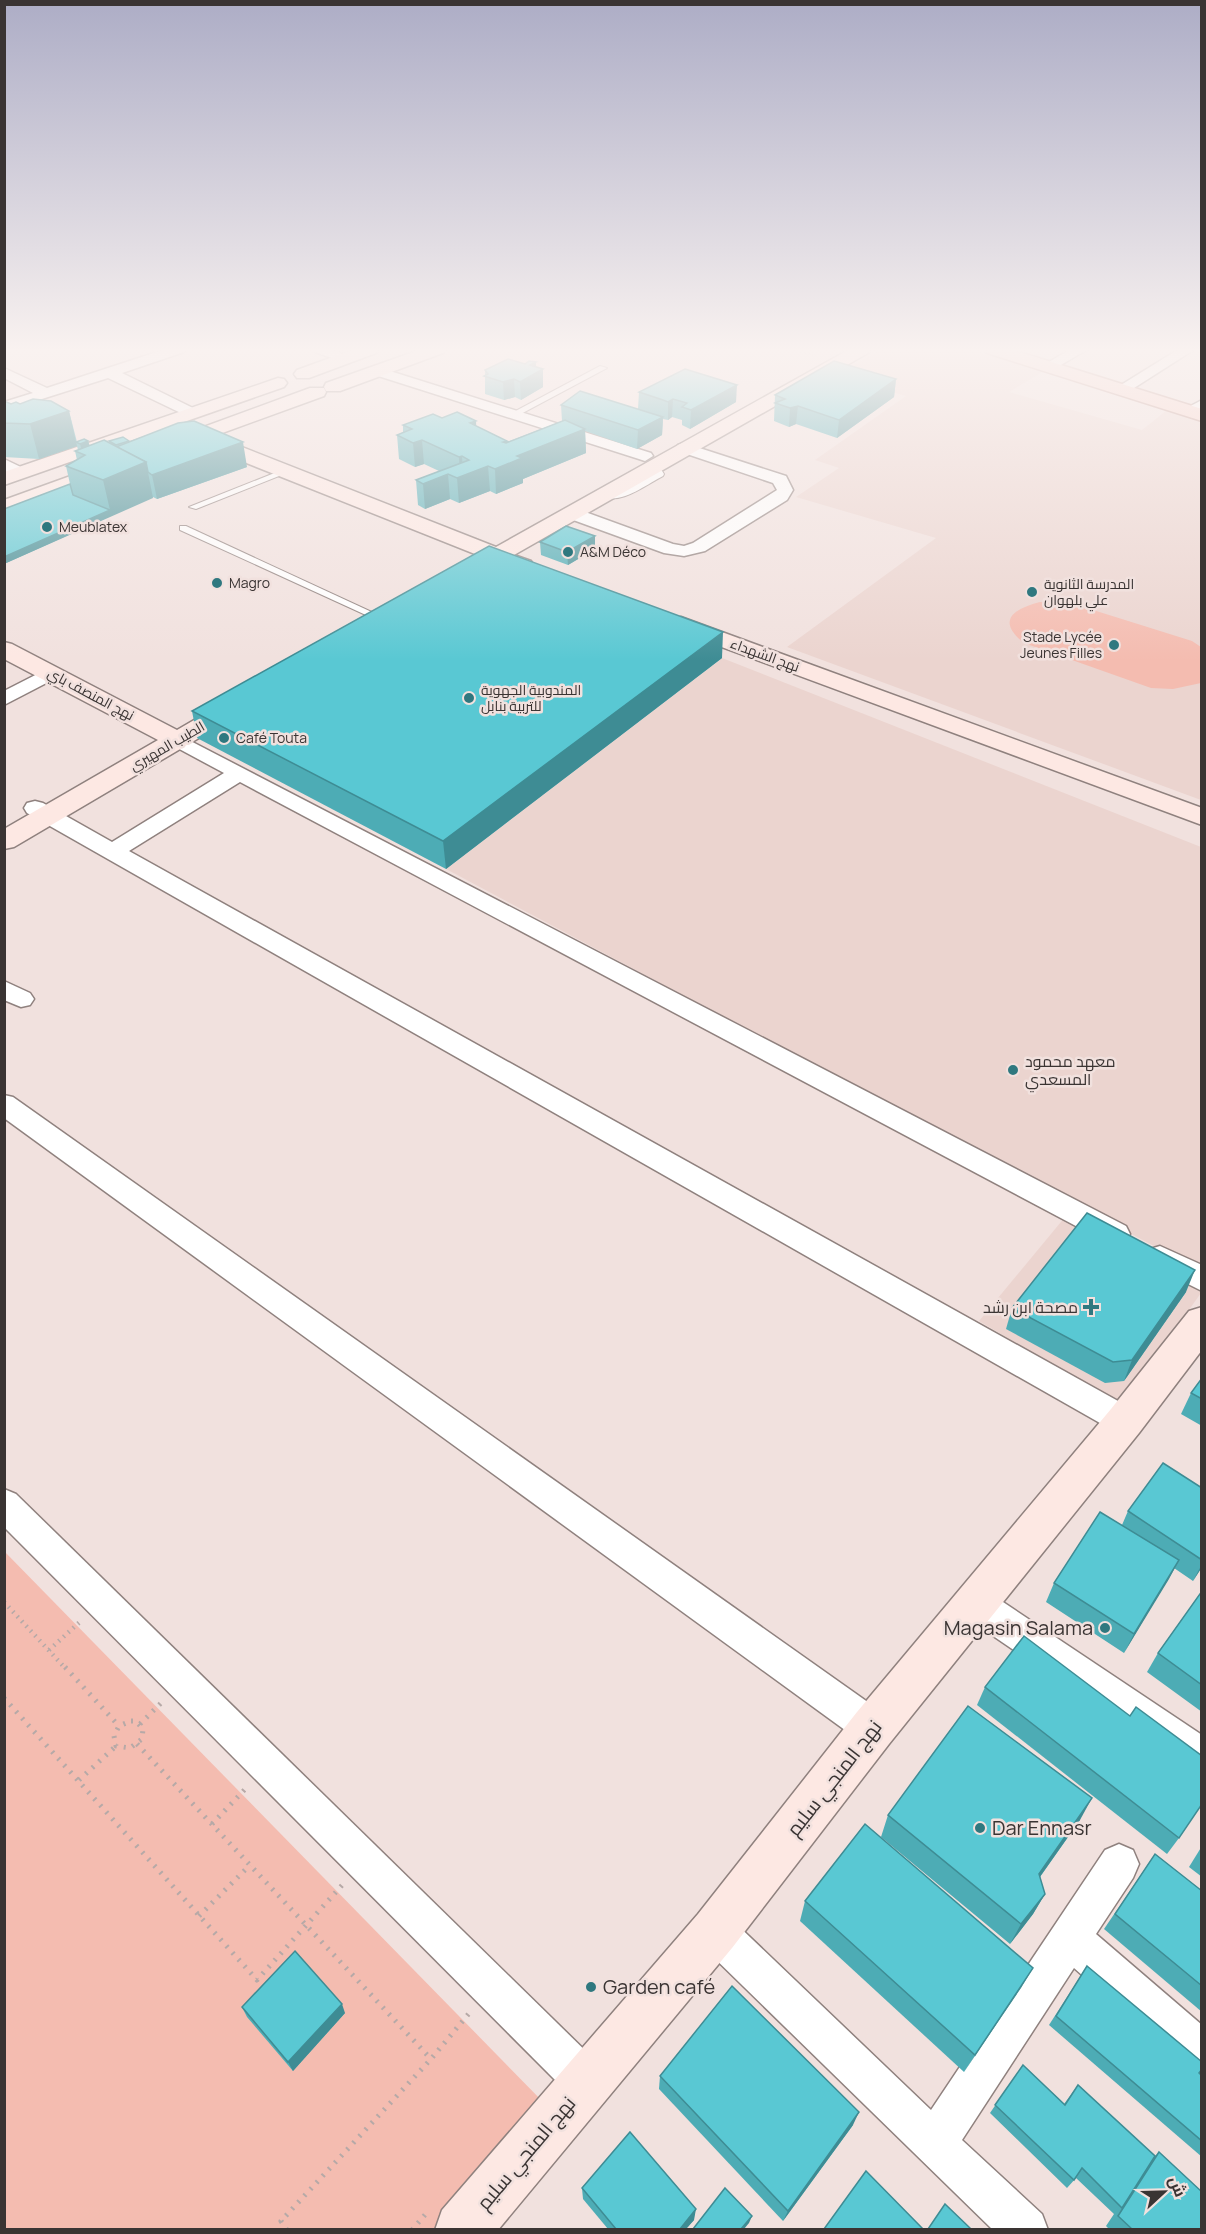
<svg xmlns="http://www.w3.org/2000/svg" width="1206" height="2234" viewBox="0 0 1206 2234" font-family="Manrope,Cairo,sans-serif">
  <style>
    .built { fill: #ebd4cf }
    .green { fill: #f4bcb0 }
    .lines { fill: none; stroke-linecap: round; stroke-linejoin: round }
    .lane-casing { stroke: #8f817e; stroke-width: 2 }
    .street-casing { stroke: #8f817e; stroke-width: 3 }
    .secondary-casing { stroke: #8f817e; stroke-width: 3 }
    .primary-casing { stroke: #b6857b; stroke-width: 3 }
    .path-far2 { stroke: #b6a9a7; stroke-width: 2; stroke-dasharray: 1 3; stroke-linecap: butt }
    .path-far1 { stroke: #b6a9a7; stroke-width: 4.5; stroke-dasharray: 1.5 5; stroke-linecap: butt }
    .path { stroke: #b6a9a7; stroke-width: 5; stroke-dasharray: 2 7; stroke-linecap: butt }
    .lane { fill: #fff; fill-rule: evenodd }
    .street { fill: #fff; fill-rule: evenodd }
    .secondary { fill: #fde8e3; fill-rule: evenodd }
    .primary { fill: #fbd0c7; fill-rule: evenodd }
    .wall { fill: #4dacb5 }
    .shaded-wall { fill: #3e8c94 }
    .building { fill: #59c8d3; stroke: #3e8c94; stroke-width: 1.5 }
    .poi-dot { fill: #2f787f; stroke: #f1e1de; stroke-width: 2 }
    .labels { text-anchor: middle; stroke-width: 5; stroke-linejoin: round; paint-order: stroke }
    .far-poi-label { font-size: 14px; fill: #3a3433; stroke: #f1e1de; text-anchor: start }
    .far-street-label { font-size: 14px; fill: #3a3433; stroke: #f1e1de }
    .poi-label { font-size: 16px; fill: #3a3433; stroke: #f1e1de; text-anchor: start }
    .near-poi-label { font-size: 20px; fill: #3a3433; stroke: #f1e1de; text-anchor: start }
    .near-street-label { font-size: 20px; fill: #3a3433; stroke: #f1e1de }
  </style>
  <rect width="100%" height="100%" fill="#f1e1de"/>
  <g class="built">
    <path d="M883,349H969L1046,370L1009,392L1142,430L1167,410L1201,421V800L787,647L936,538L796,497L839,468L815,460L906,396L835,375Z"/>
    <path d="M722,658L1201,847V1271L446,869Z"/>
    <path d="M1070,1211L1201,1283V1293L1121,1405L979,1321Z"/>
  </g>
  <g class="green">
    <path d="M1040,602L1074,604L1192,641L1201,647V683L1173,689L1151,688L1024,643C996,621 1013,609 1040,602Z"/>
    <path d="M4,1551L546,2105L439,2229H5Z"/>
  </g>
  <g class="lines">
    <defs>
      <g id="lane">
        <path d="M600,366L607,368L517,416L510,414Z"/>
        <path d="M651,463H657L664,474L663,476C645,485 619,507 599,495L603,492L618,493L655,473L650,465Z"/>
        <path d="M282,470L289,472L196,509L189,507Z"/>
        <path d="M180,526H186L376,614L368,616L180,530Z"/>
      </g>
      <g id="street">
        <path d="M166,349H186L184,352L122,373L195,409L198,412L195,415H185L108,378L4,411V402L33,393L4,378V368L47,388Z"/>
        <path d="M313,349H332L350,358L343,362L315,352Z"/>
        <path d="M1071,349H1088L1054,369L1049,370L1042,366Z"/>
        <path d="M1179,349H1195L1134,388L1129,390L1121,385Z"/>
        <path d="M377,367L651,453L653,456L645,461L639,459L372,374L370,371Z"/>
        <path d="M1202,400V410L1189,416L1181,411Z"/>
        <path d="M684,443L786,476L793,490L787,500L705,551L684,556L664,553L565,517L562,513L565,509H577L673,544L684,546L693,543L777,490L773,483L678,451L676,448L678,445Z"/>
        <path d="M4,459L27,470L29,473L21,478L4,471Z"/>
        <path d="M51,667L58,669L61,673L58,677L4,705V691Z"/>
        <path d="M177,734L1126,1226L1130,1234L1126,1242L1116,1245L1106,1242L240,782L129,851L1136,1411L1141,1421L1136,1431L1125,1435L1114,1431L27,813L24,808L27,803L35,801L43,803L112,842L224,773L170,744L167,740L170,736Z"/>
        <path d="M4,981L30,993L34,999L30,1005L21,1007L4,1000Z"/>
        <path d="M4,1095L13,1097L886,1715L892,1728L886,1741L873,1746L860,1741L4,1118Z"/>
        <path d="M1160,1246L1202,1265V1291L1150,1265L1145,1257L1150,1249Z"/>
        <path d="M4,1489L16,1494L601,2066L607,2081L601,2096L586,2102L571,2096L4,1527Z"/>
        <path d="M976,1588L988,1592L1202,1735V1776L1189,1770L964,1616L959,1604L964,1592Z"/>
        <path d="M1119,1844L1133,1850L1139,1864L1133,1878L1096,1934L1202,2025V2074L1187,2068L1074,1968L962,2140L1042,2214L1048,2230H993L701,1945L695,1931L701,1917L715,1911L729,1917L931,2110L1105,1850Z"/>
      </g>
      <g id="secondary">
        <path d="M355,349H379L376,353L309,378H297L294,374L297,370Z"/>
        <path d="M422,349H446L443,353L340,391H326L324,387L326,383Z"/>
        <path d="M850,349H871L868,353L514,555L531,561L534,566L531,571L523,573L498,564L484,570L476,568L473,563L480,556L196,443L186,446L179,444L176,440L179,436L310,388H324L326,392L324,396L214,436L496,547Z"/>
        <path d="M278,378L284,379L287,383L284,387L4,485V472Z"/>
        <path d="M112,461L119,463L122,467L119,471L4,513V500Z"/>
        <path d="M681,617L1202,808V825L673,629L669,624L673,619Z"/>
        <path d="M4,642L12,644L177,730L225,702L234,700L243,702L246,707L243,712L14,847L4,849V829L158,740L4,659Z"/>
        <path d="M1202,1307V1350L1139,1433L889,1744L732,1948L498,2230H435L442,2210L698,1914L857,1712L1111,1409L1189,1311Z"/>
      </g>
      <path id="primary" d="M984,349H1010L1202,409V421L987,353Z"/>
    </defs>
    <use href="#lane" class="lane-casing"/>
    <use href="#street" class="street-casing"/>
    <use href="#secondary" class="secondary-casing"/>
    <use href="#primary" class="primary-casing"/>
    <path class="path-far2" d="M789,349L814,355"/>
    <g class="path-far1">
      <path d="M4,1602L66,1669"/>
      <path d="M49,1650L82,1620"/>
    </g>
    <g class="path">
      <path d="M65,1667L119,1726"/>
      <path d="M4,1698L257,1980L344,1883"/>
      <path d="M131,1721H136L143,1729L142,1739L130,1748L116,1746L114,1736L119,1726Z"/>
      <path d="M140,1724L163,1701"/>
      <path d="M137,1744L431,2059"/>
      <path d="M79,1780L116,1746"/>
      <path d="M212,1824L249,1785"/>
      <path d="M199,1916L250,1865"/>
      <path d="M287,2230L281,2221L431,2059L471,2011"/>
      <path d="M412,2230L429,2210"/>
    </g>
    <use href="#lane" class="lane"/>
    <use href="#street" class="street"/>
    <use href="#secondary" class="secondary"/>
    <use href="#primary" class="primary"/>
  </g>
  <g class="wall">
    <path d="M536,367L543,369V387L521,400L515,397L504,400L485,394V370Z"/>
    <path d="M896,379L894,397L837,438L796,424L789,427L774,421L775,395Z"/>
    <path d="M639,392L736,402L690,429L682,425V420L672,417L668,420L663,419L662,435L637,449L585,431L586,453L523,479V483L496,494L490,491L459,503L450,499L425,509L418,505L416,480L439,471L424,464L415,467L399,459L397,435L403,432V425L442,418L476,426L507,442L562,421L561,405L638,409Z"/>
    <path d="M4,401L11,404H20L69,411L77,442L88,441L90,446L110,444L109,441H129V442L247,467L157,499L153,497L4,564V509L70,484L66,466L77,460L75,451L78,450L77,446L39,459L4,457Z"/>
    <path d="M595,536V549L568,565L541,555L540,542Z"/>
    <path d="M722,658L446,869L197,738L192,711Z"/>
    <path d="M1186,1292L1124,1381L1105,1383L1006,1329L1012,1308Z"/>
    <path d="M1202,1378V1426L1181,1414L1191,1393Z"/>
    <path d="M1202,1488V1567L1193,1581L1174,1568L1124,1653L1046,1602L1054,1583L1122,1525L1128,1511Z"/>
    <path d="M1202,1591V1712L1147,1672L1158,1653Z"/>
    <path d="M985,1687L1179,1838L1167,1854L977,1705Z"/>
    <path d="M888,1815L1080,1820L1040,1877L1045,1894L1033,1914L1010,1944L881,1837Z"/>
    <path d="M1202,1846V1877L1189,1867Z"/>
    <path d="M1155,1854L1202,1891V2012L1104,1929Z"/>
    <path d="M805,1901L1033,1968L964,2072L800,1921Z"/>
    <path d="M1087,1966L1202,2076V2157L1049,2025Z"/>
    <path d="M242,2007L345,2013L293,2071L247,2017Z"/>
    <path d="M1023,2065L1064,2104L1078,2085L1155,2156L1159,2152L1202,2229H1109L1106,2226L1114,2214L1076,2178L1067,2188L990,2113Z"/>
    <path d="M660,2076L853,2125L783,2221L659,2089Z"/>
    <path d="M582,2188L694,2220L686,2229H608L583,2199Z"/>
  </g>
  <g class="shaded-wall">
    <path d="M536,362V372L543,369V387L521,400L520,382L530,365Z"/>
    <path d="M514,379L515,397L504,400L503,382Z"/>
    <path d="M896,379L894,397L837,438L839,420Z"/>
    <path d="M737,385L736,402L690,429L691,410Z"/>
    <path d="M673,399L672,417L668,420V402Z"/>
    <path d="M798,406L796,424L789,427L790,408Z"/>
    <path d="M69,411L77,446L39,459L30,424Z"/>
    <path d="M663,417L662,435L637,449L638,430Z"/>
    <path d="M476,421L477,445L470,423Z"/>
    <path d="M585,429L586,453L523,479V483L496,494L495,469L503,442L507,441L508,464L517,456Z"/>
    <path d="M422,440L424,464L415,467L413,443Z"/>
    <path d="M88,441L93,459L83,454L80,444Z"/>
    <path d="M243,442L247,467L157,499L152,475Z"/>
    <path d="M462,456L463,476L488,466L490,491L459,503L457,478L460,477L459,457Z"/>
    <path d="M146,462L153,498L4,564V557L110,510L103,480Z"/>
    <path d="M448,474L450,499L425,509L423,484Z"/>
    <path d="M595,536V549L568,565L567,552Z"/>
    <path d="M723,632L722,658L446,869L443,841Z"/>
    <path d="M1195,1270L1186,1292L1124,1381L1132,1360Z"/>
    <path d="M1179,1560L1169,1579L1124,1653L1134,1634Z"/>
    <path d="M1202,1564V1567L1193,1581Z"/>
    <path d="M1092,1798L1080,1820L1027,1895L1039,1874Z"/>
    <path d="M1045,1894L1033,1914L1010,1944L1021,1924Z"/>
    <path d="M1033,1968L1021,1988L964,2072L975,2055Z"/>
    <path d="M342,2004L345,2013L293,2071L288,2062Z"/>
    <path d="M859,2112L853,2125L783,2221L788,2211Z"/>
    <path d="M696,2209L694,2220L686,2229H680Z"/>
    <path d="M752,2216L749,2223L744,2229H741Z"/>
  </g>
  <g class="building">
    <path d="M508,359L525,364L529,361L536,362L530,365L543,369L520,382L514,379L503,382L484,376L488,374L485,370Z"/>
    <path d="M834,361L896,379L839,420L798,406L790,408L775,403L785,399L775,395Z"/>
    <path d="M685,369L737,385L691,410L682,407L687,403L673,399L668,402L663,400L639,392Z"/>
    <path d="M580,391L663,417L638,430L561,405Z"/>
    <path d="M33,399L51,401L69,411L30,424L4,423V401L11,404L16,402L20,404Z"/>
    <path d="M457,412L476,421L470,423L507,441L503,442L506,443L565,420L585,429L517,456L522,458L495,469L488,466L457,478L448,474L423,484L416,480L469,460L462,456L459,457L422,440L413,443L397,435L412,429L403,425L433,414L442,418Z"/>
    <path d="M194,421L243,442L152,475L148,472L146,462L116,447L178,423Z"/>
    <path d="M123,437L129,441L116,445L109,441Z"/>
    <path d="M84,439L88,441L80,444L76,442Z"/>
    <path d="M104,440L146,462L103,480L66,466L85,455L75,451Z"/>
    <path d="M70,484L73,495L110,510L4,557V509Z"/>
    <path d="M566,526L595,536L567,552L540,542Z"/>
    <path d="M489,546L723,632L443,841L192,711Z"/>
    <path d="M1087,1213L1195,1270L1132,1360L1113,1362L1012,1308Z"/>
    <path d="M1202,1378V1399L1191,1393Z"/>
    <path d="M1163,1463L1202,1488V1560L1128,1511Z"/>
    <path d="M1100,1512L1179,1560L1134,1634L1054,1583Z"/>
    <path d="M1202,1591V1685L1158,1653Z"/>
    <path d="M1024,1636L1130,1716L1136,1707L1202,1756V1804L1179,1838L985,1687Z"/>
    <path d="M968,1706L1092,1798L1039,1874L1045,1894L1021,1924L888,1815Z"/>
    <path d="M865,1824L1033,1968L975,2055L805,1901Z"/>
    <path d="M1155,1854L1202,1891V1986L1115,1914Z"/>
    <path d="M295,1951L342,2004L288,2062L242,2007Z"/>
    <path d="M1087,1966L1202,2062V2069L1199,2073L1202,2076V2141L1056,2016Z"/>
    <path d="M732,1986L859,2112L788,2211L660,2076Z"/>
    <path d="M1023,2065L1065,2105L1078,2085L1155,2156L1122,2208L1082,2168L1074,2180L995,2105Z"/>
    <path d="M630,2132L696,2209L680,2229H616L582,2188Z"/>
    <path d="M1159,2152L1202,2192V2229H1132L1118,2216Z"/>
    <path d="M866,2171L923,2229H824Z"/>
    <path d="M725,2188L752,2216L741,2229H693Z"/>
    <path d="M945,2204L971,2229H928Z"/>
  </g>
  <linearGradient id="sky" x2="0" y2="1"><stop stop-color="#adadc6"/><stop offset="0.53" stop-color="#f9f2f0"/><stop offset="1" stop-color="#f9f2f0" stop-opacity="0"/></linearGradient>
  <rect width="1206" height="661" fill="url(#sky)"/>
  <g class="poi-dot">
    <circle cx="47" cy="527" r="6"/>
    <circle cx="568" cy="552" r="6"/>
    <circle cx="217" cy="583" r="6"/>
    <circle cx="1032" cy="592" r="6"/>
    <circle cx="1114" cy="645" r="6"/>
    <circle cx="469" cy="698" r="6"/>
    <circle cx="224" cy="738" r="6"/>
    <circle cx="1013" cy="1070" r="6"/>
    <path d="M1088 1298h6v6h6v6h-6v6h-6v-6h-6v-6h6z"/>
    <circle cx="1105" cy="1628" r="6"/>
    <circle cx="980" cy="1828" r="6"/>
    <circle cx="591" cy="1987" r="6"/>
  </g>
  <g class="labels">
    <g class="far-poi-label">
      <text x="59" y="532">Meublatex</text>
      <text x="580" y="557">A&amp;M Déco</text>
      <text x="229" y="588">Magro</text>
      <text x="1044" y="589">المدرسة الثانوية<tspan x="1044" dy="16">علي بلهوان</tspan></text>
      <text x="1102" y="642" text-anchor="end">Stade Lycée<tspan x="1102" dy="16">Jeunes Filles</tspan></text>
      <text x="481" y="695">المندوبية الجهوية<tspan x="481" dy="16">للتربية بنابل</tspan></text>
      <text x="236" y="743">Café Touta</text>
    </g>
    <g class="far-street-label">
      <text transform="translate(765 655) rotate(20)" y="5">نهج الشهداء</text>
      <text transform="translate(91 694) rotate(28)" y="5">نهج المنصف باي</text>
      <text transform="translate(167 746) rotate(-30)" y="5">الطيب المهيري</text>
    </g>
    <g class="poi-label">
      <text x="1025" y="1067">معهد محمود<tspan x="1025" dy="18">المسعدي</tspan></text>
      <text x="1078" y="1313" text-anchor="end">مصحة ابن رشد</text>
    </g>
    <g class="near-poi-label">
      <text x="1093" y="1635" text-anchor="end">Magasin Salama</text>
      <text x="992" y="1835">Dar Ennasr</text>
      <text x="603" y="1994">Garden café</text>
    </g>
    <g class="near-street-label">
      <text transform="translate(834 1778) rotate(-52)" y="7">نهج المنجي سليم</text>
      <text transform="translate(526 2153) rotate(-50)" y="7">نهج المنجي سليم</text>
    </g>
  </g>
  <rect width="1206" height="2234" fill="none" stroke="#3a3433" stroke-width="12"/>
  <g transform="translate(1164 2192) rotate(68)" stroke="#f1e1de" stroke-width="4.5" paint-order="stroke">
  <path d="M0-4.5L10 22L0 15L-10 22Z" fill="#3a3433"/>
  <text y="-9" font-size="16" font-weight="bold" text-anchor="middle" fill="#3a3433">ش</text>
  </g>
</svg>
